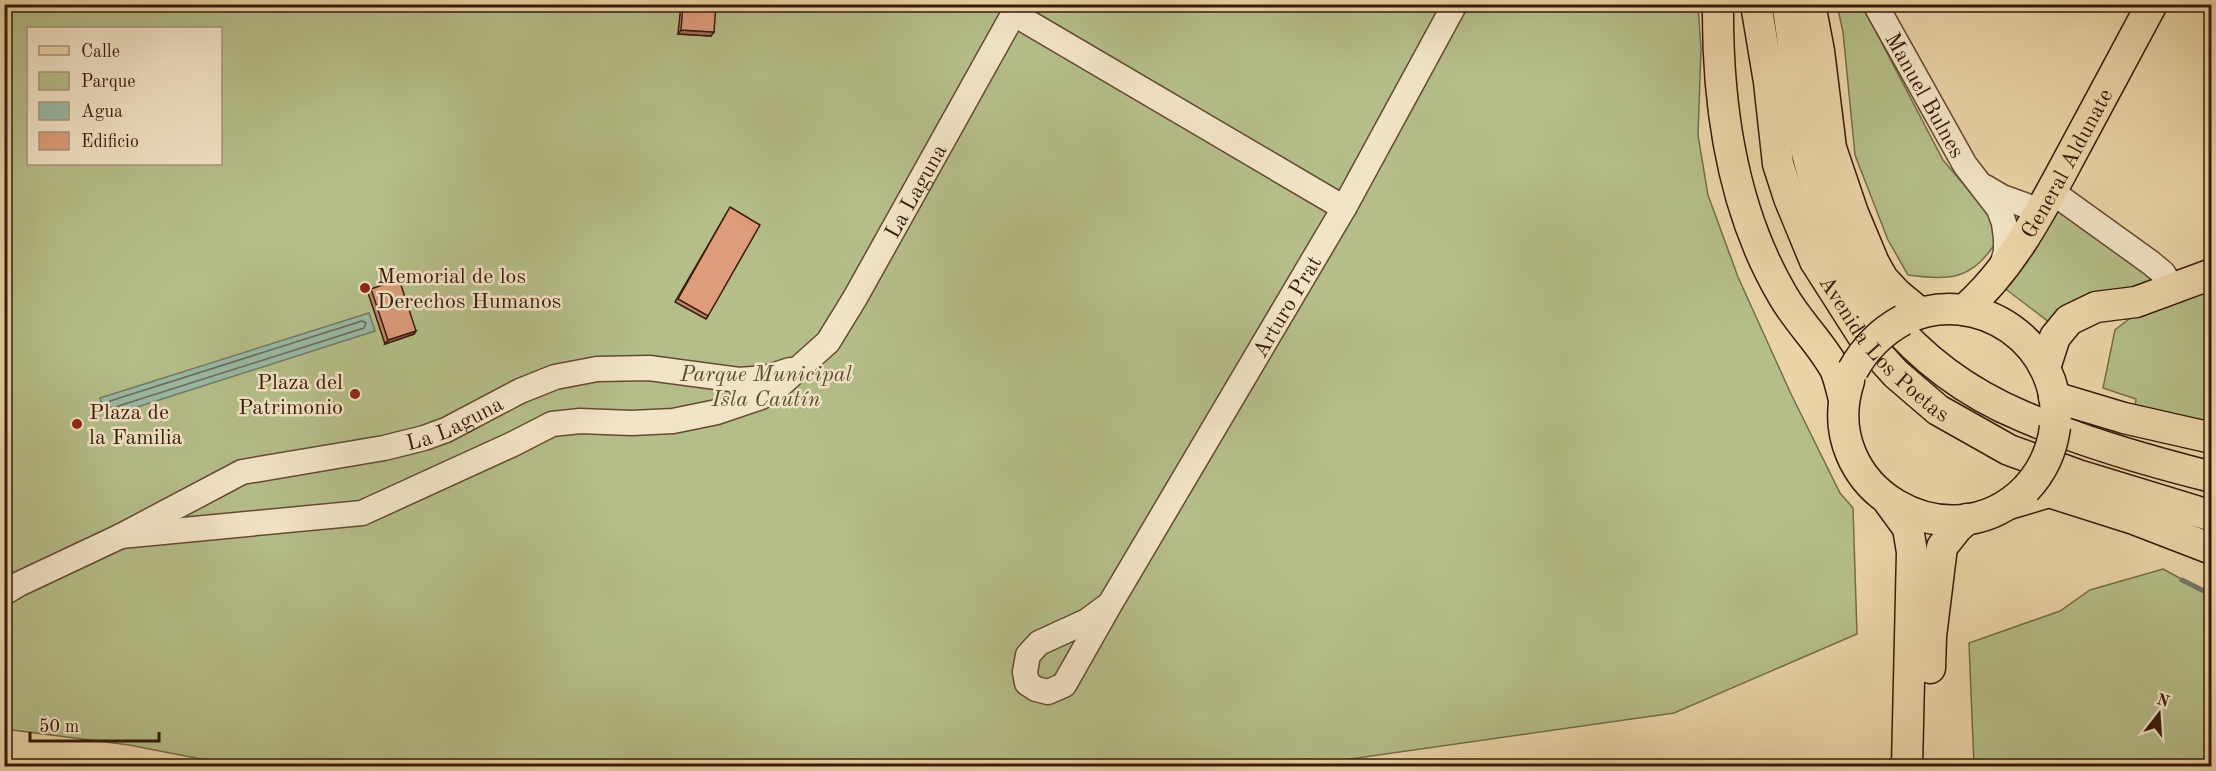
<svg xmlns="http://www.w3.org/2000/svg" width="2216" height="771" viewBox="0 0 2216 771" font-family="'Old Standard TT',serif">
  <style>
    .green { fill: #b5be89; stroke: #766c4a; stroke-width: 1.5; fill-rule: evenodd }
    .water { fill: #99b9a5; stroke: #727967; stroke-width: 1.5 }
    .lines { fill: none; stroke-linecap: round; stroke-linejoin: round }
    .shore { stroke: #686a58; stroke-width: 1.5 }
    .stream { stroke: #727967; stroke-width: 5 }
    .minor-casing { stroke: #654932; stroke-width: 27 }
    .major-casing { stroke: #381a0b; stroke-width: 33 }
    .minor { stroke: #f2e4c6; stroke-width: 24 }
    .major { stroke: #ebd5a7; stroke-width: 30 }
    .major-bridge-casing { stroke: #381a0b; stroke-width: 33; stroke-linecap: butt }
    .major-bridge { stroke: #ebd5a7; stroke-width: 30 }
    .wall { fill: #be8669; stroke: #381a0b; stroke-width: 1.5 }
    .shaded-wall { fill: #9b6d55; stroke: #381a0b; stroke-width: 1.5 }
    .building { fill: #dd9c7a; stroke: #381a0b; stroke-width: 1.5 }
    .poi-dot { fill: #8f2418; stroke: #f2e4c6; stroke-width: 2 }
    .labels { text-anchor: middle; stroke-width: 5; stroke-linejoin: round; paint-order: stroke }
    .street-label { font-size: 22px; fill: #381a0b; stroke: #f2e4c6 }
    .poi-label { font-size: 22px; fill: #381a0b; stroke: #f2e4c6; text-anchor: start }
    .park-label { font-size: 22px; font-style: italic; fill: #5e4b31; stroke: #f2e4c6 }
  </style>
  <rect width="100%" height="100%" fill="#ebd5a7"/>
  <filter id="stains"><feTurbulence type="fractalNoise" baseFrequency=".00333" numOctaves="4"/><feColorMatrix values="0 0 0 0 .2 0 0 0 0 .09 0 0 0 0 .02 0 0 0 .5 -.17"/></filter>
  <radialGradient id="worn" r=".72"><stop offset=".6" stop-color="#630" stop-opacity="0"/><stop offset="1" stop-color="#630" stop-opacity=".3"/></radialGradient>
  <g class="green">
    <path d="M5,5H1698L1701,49L1698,135L1708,195L1738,277L1791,394L1840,493L1853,508L1857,634L1674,713L1301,766H1139L1130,761L1126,766H237L129,745L5,729ZM28,28H220V164H28Z"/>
    <path d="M1837,5H1862L1943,160L1993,219L1998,239C1974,279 1952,281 1908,275L1888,240L1855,155L1843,32Z"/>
    <path d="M2057,203L2156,279L2147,284L2092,296L2049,322L2003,287L2026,263Z"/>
    <path d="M2193,277L2211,295V426L2135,407L2136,399L2103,388L2115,330L2134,315Z"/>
    <path d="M2163,569L2211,595V766H1974L1969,643L2060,611L2090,590Z"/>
  </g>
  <path class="water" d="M369,313L375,331L106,417L100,398Z"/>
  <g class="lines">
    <path class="shore" d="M362,321L366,323L364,328L112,408L108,405L110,401Z"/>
    <path class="stream" d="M2182,580L2212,595"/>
    <defs>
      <g id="minor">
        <path id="s1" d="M1875,4L1965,165L1999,209L2004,223L2006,239V252L2001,268"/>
        <path d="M1014,14L1344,208"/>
        <path d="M1985,187L2002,197L2041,211"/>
        <path d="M2051,191L2151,263L2163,273L2173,289"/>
        <path id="s2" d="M121,536L362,513L513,444L552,424L580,421L632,423L673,421L717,412L761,397L779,386L828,342L855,298L1019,4"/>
        <path id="s3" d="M4,593L19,584L121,536L242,472L384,448L424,438L446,430L520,391L555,377L597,369L649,368L739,380L766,378L790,370"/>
        <path id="s4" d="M1110,604L1087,621L1039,643L1028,655L1025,672L1027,683L1036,689L1048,692L1064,685L1110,604L1344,208L1455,4"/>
      </g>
      <g id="major">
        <path d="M1718,4C1717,104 1731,207 1782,294C1797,321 1820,342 1835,369C1839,377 1841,389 1844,399"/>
        <path id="s5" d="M1756,4L1769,82L1778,164L1789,198L1815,261L1866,341L1896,374L1938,410L2009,450L2078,475L2212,516"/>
        <path d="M1787,4C1797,55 1796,107 1808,157C1836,274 1910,369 2022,416C2082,442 2148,461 2212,477"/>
        <path d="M1810,4L1819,51L1831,148L1853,213L1874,263L1883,279L1897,294L1920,313"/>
        <path id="s6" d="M1964,310C2013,267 2042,209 2072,153C2099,103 2125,54 2152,4"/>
        <path d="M1903,320C1978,283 2065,345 2055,427"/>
        <path d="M2045,368L2055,337L2069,320L2096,307L2136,302L2212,274"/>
        <path d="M1849,381C1814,488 1949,567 2026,489"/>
        <path d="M2054,397L2124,418L2212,438"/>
        <path d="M1889,502L1908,528L1912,552L1907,766"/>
        <path d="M2009,504L2049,492L2134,519L2212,549"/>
        <path d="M1930,668L1931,636L1942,547L1957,528L1967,519"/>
      </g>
    </defs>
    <use href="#minor" class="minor-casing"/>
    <use href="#major" class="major-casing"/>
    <use href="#minor" class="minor"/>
    <use href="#major" class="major"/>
    <defs>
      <g id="major-bridge">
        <path d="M1853,370C1865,348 1881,332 1903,320"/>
        <path d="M2026,489C2042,472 2052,451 2055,427"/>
      </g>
    </defs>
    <use href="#major-bridge" class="major-bridge-casing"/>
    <use href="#major-bridge" class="major-bridge"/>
  </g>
  <g class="wall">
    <path d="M681,4H716L711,36L678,34Z"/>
    <path d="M728,211L708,316L706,319L675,302Z"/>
    <path d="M371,289L414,334L385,344L368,293Z"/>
  </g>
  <g class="shaded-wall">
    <path d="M681,30L714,32L711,36L678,34Z"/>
    <path d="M416,331L414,334L385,344L388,340Z"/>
  </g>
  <g class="building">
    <path d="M683,4H716L714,32L681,30Z"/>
    <path d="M730,207L760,225L708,316L678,299Z"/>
    <path d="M399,279L416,331L388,340L371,289Z"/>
  </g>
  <g class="poi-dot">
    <circle cx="365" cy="288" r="6"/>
    <circle cx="355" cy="394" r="6"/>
    <circle cx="77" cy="424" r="6"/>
  </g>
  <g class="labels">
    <g class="street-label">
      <text dy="8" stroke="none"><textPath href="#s1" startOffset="104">Manuel Bulnes</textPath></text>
      <text dy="8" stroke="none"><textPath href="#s6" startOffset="180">General Aldunate</textPath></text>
      <text dy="8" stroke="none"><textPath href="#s2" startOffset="926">La Laguna</textPath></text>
      <text dy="8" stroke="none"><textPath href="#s4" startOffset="606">Arturo Prat</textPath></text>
      <text dy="8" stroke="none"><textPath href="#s5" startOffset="378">Avenida Los Poetas</textPath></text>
      <text dy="8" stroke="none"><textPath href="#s3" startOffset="486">La Laguna</textPath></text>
    </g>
    <g class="poi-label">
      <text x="377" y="283">Memorial de los<tspan x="377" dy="25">Derechos Humanos</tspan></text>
      <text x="343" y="389" text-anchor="end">Plaza del<tspan x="343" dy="25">Patrimonio</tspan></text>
      <text x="89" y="419">Plaza de<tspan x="89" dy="25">la Familia</tspan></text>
    </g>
    <g class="park-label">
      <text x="766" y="381">Parque Municipal<tspan x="766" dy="25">Isla Cautín</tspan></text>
    </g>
  </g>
  <rect width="2216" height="771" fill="none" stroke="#ebd5a7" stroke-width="24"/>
  <rect x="6" y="6" width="2204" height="759" fill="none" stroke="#381a0b" stroke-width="3"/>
  <rect x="12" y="12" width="2192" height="747" fill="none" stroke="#381a0b" stroke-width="1.5"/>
  <rect x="27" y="27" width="195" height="138" fill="#f2e4c6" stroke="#a8937b" stroke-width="1.5"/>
  <rect x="39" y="46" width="30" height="9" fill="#ebd5a7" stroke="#a8937b" stroke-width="1.5"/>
  <text x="81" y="57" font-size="18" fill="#381a0b">Calle</text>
  <rect x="39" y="72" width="30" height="18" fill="#b5be89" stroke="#a8937b" stroke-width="1.5"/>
  <text x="81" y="87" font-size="18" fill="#381a0b">Parque</text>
  <rect x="39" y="102" width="30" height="18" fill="#99b9a5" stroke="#a8937b" stroke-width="1.5"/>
  <text x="81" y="117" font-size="18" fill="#381a0b">Agua</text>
  <rect x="39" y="132" width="30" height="18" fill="#dd9c7a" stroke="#a8937b" stroke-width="1.5"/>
  <text x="81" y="147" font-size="18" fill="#381a0b">Edificio</text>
  <g transform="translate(2159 714) rotate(17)" stroke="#f2e4c6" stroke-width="4.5" paint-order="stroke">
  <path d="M0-4.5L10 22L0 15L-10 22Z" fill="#381a0b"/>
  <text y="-9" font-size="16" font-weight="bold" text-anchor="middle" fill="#381a0b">N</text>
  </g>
  <path d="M30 732v9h129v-9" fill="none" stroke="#381a0b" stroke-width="3"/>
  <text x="39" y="732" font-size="18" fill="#381a0b" stroke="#f2e4c6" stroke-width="4.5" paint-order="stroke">50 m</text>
  <rect width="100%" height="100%" filter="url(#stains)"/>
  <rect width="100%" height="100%" fill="url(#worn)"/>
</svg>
